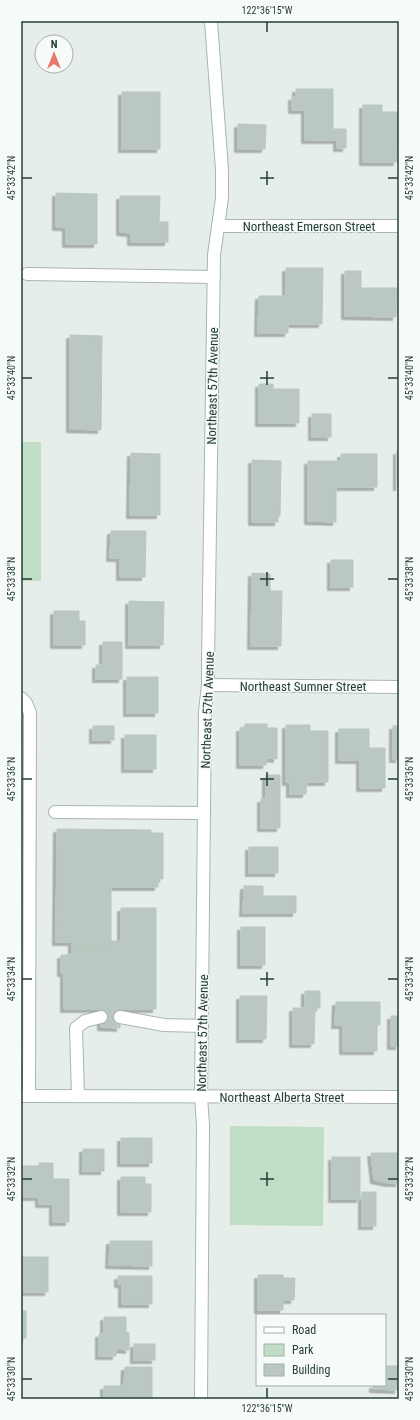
<svg xmlns="http://www.w3.org/2000/svg" width="420" height="1420" viewBox="0 0 420 1420" font-family="'Roboto Condensed',sans-serif">
  <style>
    .green { fill: #c0ddc5 }
    .building { fill: #bbc8c2; stroke: #b8c7bf; filter: url(#shadow) }
    .lines { fill: none; stroke-linecap: round; stroke-linejoin: round }
    .service-casing { stroke: #a8b6af; stroke-width: 14 }
    .minor-casing { stroke: #a8b6af; stroke-width: 14 }
    .service { stroke: #fff; stroke-width: 12 }
    .minor { stroke: #fff; stroke-width: 12 }
    .ticks { fill: none; stroke: #253f35; stroke-width: 1.5 }
    .labels { text-anchor: middle; stroke-width: 3; stroke-linejoin: round; paint-order: stroke }
    .street-label { font-size: 13px; fill: #253f35; stroke: #f6faf8 }
    .neatline { fill: none; stroke: #253f35; stroke-width: 1.5 }
    .ticks-label { font-size: 10px; text-anchor: middle; fill: #253f35 }
  </style>
  <defs>
    <filter id="shadow"><feDropShadow dx="-3.5" dy="3.5" stdDeviation="0" flood-color="#0004"/></filter>
  </defs>
  <rect width="100%" height="100%" fill="#e6eee9"/>
  <g class="green">
    <rect x="21" y="442" width="20" height="139"/>
    <path d="M230,1126L324,1127L323,1226L230,1225Z"/>
  </g>
  <g class="building">
    <path d="M296,89H333V129H346V148H337V140H305V110H292V97H296Z"/>
    <rect x="122" y="92" width="38" height="57"/>
    <path d="M363,105H382V112H399V146H397V162H363Z"/>
    <path d="M238,124L266,125L265,149H238Z"/>
    <path d="M56,193L97,194V244H66V227H56Z"/>
    <path d="M120,196H160L159,222H168V242H131V233L120,232Z"/>
    <path d="M286,268H323L322,324H288V333H258L259,296H286Z"/>
    <path d="M345,271H361V288H397L396,317L345,316Z"/>
    <path d="M70,335L102,336L101,430L70,429Z"/>
    <path d="M259,384H273V389H299V423H259Z"/>
    <rect x="312" y="414" width="19" height="23"/>
    <rect x="397" y="451" width="2" height="36"/>
    <path d="M131,453L160,454V515H130Z"/>
    <path d="M341,454H377V487H336V522L308,521V461H341Z"/>
    <path d="M252,460L281,461L280,516H278V522H252Z"/>
    <path d="M111,531H146L145,577H120V558H110Z"/>
    <rect x="331" y="560" width="22" height="27"/>
    <path d="M252,573L270,574V591H282L281,646H251Z"/>
    <path d="M129,601L164,602L163,645H129Z"/>
    <path d="M54,611H79V621H85V645H54Z"/>
    <path d="M103,642H122V679H96V665H103Z"/>
    <rect x="127" y="677" width="31" height="36"/>
    <path d="M245,724H267V728H277V759L267,758L266,765H240V728H245Z"/>
    <path d="M286,725H310V731H328V782H307L306,794H290V782H286Z"/>
    <rect x="93" y="726" width="21" height="14"/>
    <rect x="393" y="726" width="6" height="33"/>
    <path d="M339,729H369V748H385V788H360V760H339Z"/>
    <rect x="125" y="735" width="31" height="34"/>
    <path d="M266,775H280V828H261V799H266Z"/>
    <path d="M57,829L151,830V833H163V879H158V887H111V951H72V942H56Z"/>
    <rect x="249" y="847" width="29" height="26"/>
    <path d="M244,886H263V896H296V913H243Z"/>
    <path d="M121,908H156V1009H120V1028L101,1027V1009H64V973H61V955H72V951H111V941H121Z"/>
    <rect x="241" y="927" width="24" height="38"/>
    <path d="M305,991H320V1008H315L314,1044H293V1008H305Z"/>
    <path d="M240,996H267L266,1039H240Z"/>
    <path d="M336,1002H380V1025H377V1051H343V1025H335Z"/>
    <rect x="391" y="1016" width="8" height="30"/>
    <rect x="121" y="1138" width="31" height="25"/>
    <rect x="83" y="1149" width="21" height="22"/>
    <path d="M371,1153H399V1183H389L374,1180Z"/>
    <rect x="332" y="1157" width="28" height="42"/>
    <path d="M39,1163H53V1179H69V1222H53V1204H39V1197H21V1166H39Z"/>
    <path d="M121,1177H145V1184H151V1212H121Z"/>
    <rect x="362" y="1192" width="14" height="34"/>
    <path d="M110,1241H152V1266L109,1265Z"/>
    <rect x="21" y="1257" width="27" height="35"/>
    <path d="M258,1275H283V1278H295L294,1300H283V1310H258Z"/>
    <path d="M118,1276H152V1304H122V1284H118Z"/>
    <rect x="21" y="1311" width="5" height="27"/>
    <path d="M104,1317H126V1332L129,1333V1350L116,1349V1356H99V1334H104Z"/>
    <rect x="134" y="1344" width="21" height="16"/>
    <path d="M385,1366H398V1390L373,1389V1385H385Z"/>
    <path d="M125,1367H152V1399H104V1386H124Z"/>
  </g>
  <g class="lines">
    <defs>
      <g id="service">
        <path d="M27,274L214,277"/>
        <path d="M21,698L26,703L30,713L29,1096"/>
        <path d="M55,812L204,813"/>
        <path d="M120,1017L164,1025L202,1026"/>
        <path d="M78,1096L76,1028L85,1021L101,1017"/>
      </g>
      <g id="minor">
        <path d="M218,226H399"/>
        <path d="M208,685L399,687"/>
        <path d="M21,1096L399,1097"/>
        <path d="M201,1399L203,1125L201,1097L205,711L208,685V662L214,255L222,198V170L211,21"/>
      </g>
    </defs>
    <use href="#service" class="service-casing"/>
    <use href="#minor" class="minor-casing"/>
    <use href="#service" class="service"/>
    <use href="#minor" class="minor"/>
  </g>
  <path class="ticks" d="M267,22V32M267,171V185M22,178H32M260,178H274M388,178H398M267,371V385M22,378H32M260,378H274M388,378H398M267,572V586M22,579H32M260,579H274M388,579H398M267,772V786M22,779H32M260,779H274M388,779H398M267,972V986M22,979H32M260,979H274M388,979H398M267,1172V1186M22,1179H32M260,1179H274M388,1179H398M22,1379H32M388,1379H398M267,1388V1398"/>
  <g class="labels">
    <g class="street-label">
      <text x="309" y="231">Northeast Emerson Street</text>
      <text transform="translate(212 386) rotate(-89)" y="5">Northeast 57th Avenue</text>
      <text x="303" y="691">Northeast Sumner Street</text>
      <text transform="translate(207 710) rotate(-88)" y="5">Northeast 57th Avenue</text>
      <text transform="translate(202 1033) rotate(-89)" y="5">Northeast 57th Avenue</text>
      <text x="282" y="1102">Northeast Alberta Street</text>
    </g>
  </g>
  <rect width="420" height="1420" fill="none" stroke="#f6faf8" stroke-width="44"/>
  <rect x="256" y="1314" width="130" height="72" fill="#f6faf8" stroke="#a2afaa"/>
  <rect x="264" y="1327" width="20" height="6" fill="#ffffff" stroke="#a2afaa"/>
  <text x="292" y="1334" font-size="12" fill="#253f35">Road</text>
  <rect x="264" y="1344" width="20" height="12" fill="#c0ddc5" stroke="#a2afaa"/>
  <text x="292" y="1354" font-size="12" fill="#253f35">Park</text>
  <rect x="264" y="1364" width="20" height="12" fill="#bbc8c2" stroke="#a2afaa"/>
  <text x="292" y="1374" font-size="12" fill="#253f35">Building</text>
  <g transform="translate(54 54)"><circle r="19" fill="#f6faf8" stroke="#a2afaa"/>
  <path d="M0-3L7 15L0 10L-7 15Z" fill="#e97868"/>
  <text y="-6" font-size="11" font-weight="bold" text-anchor="middle" fill="#253f35">N</text>
  </g>
  <rect x="22" y="22" width="376" height="1376" class="neatline"/>
  <g class="ticks-label">
    <text x="267" y="14">122°36'15"W</text>
    <text transform="translate(11 178) rotate(-90)" y="4">45°33'42"N</text>
    <text transform="translate(409 178) rotate(-90)" y="4">45°33'42"N</text>
    <text transform="translate(11 378) rotate(-90)" y="4">45°33'40"N</text>
    <text transform="translate(409 378) rotate(-90)" y="4">45°33'40"N</text>
    <text transform="translate(11 579) rotate(-90)" y="4">45°33'38"N</text>
    <text transform="translate(409 579) rotate(-90)" y="4">45°33'38"N</text>
    <text transform="translate(11 779) rotate(-90)" y="4">45°33'36"N</text>
    <text transform="translate(409 779) rotate(-90)" y="4">45°33'36"N</text>
    <text transform="translate(11 979) rotate(-90)" y="4">45°33'34"N</text>
    <text transform="translate(409 979) rotate(-90)" y="4">45°33'34"N</text>
    <text transform="translate(11 1179) rotate(-90)" y="4">45°33'32"N</text>
    <text transform="translate(409 1179) rotate(-90)" y="4">45°33'32"N</text>
    <text transform="translate(11 1379) rotate(-90)" y="4">45°33'30"N</text>
    <text transform="translate(409 1379) rotate(-90)" y="4">45°33'30"N</text>
    <text x="267" y="1412">122°36'15"W</text>
  </g>
</svg>
